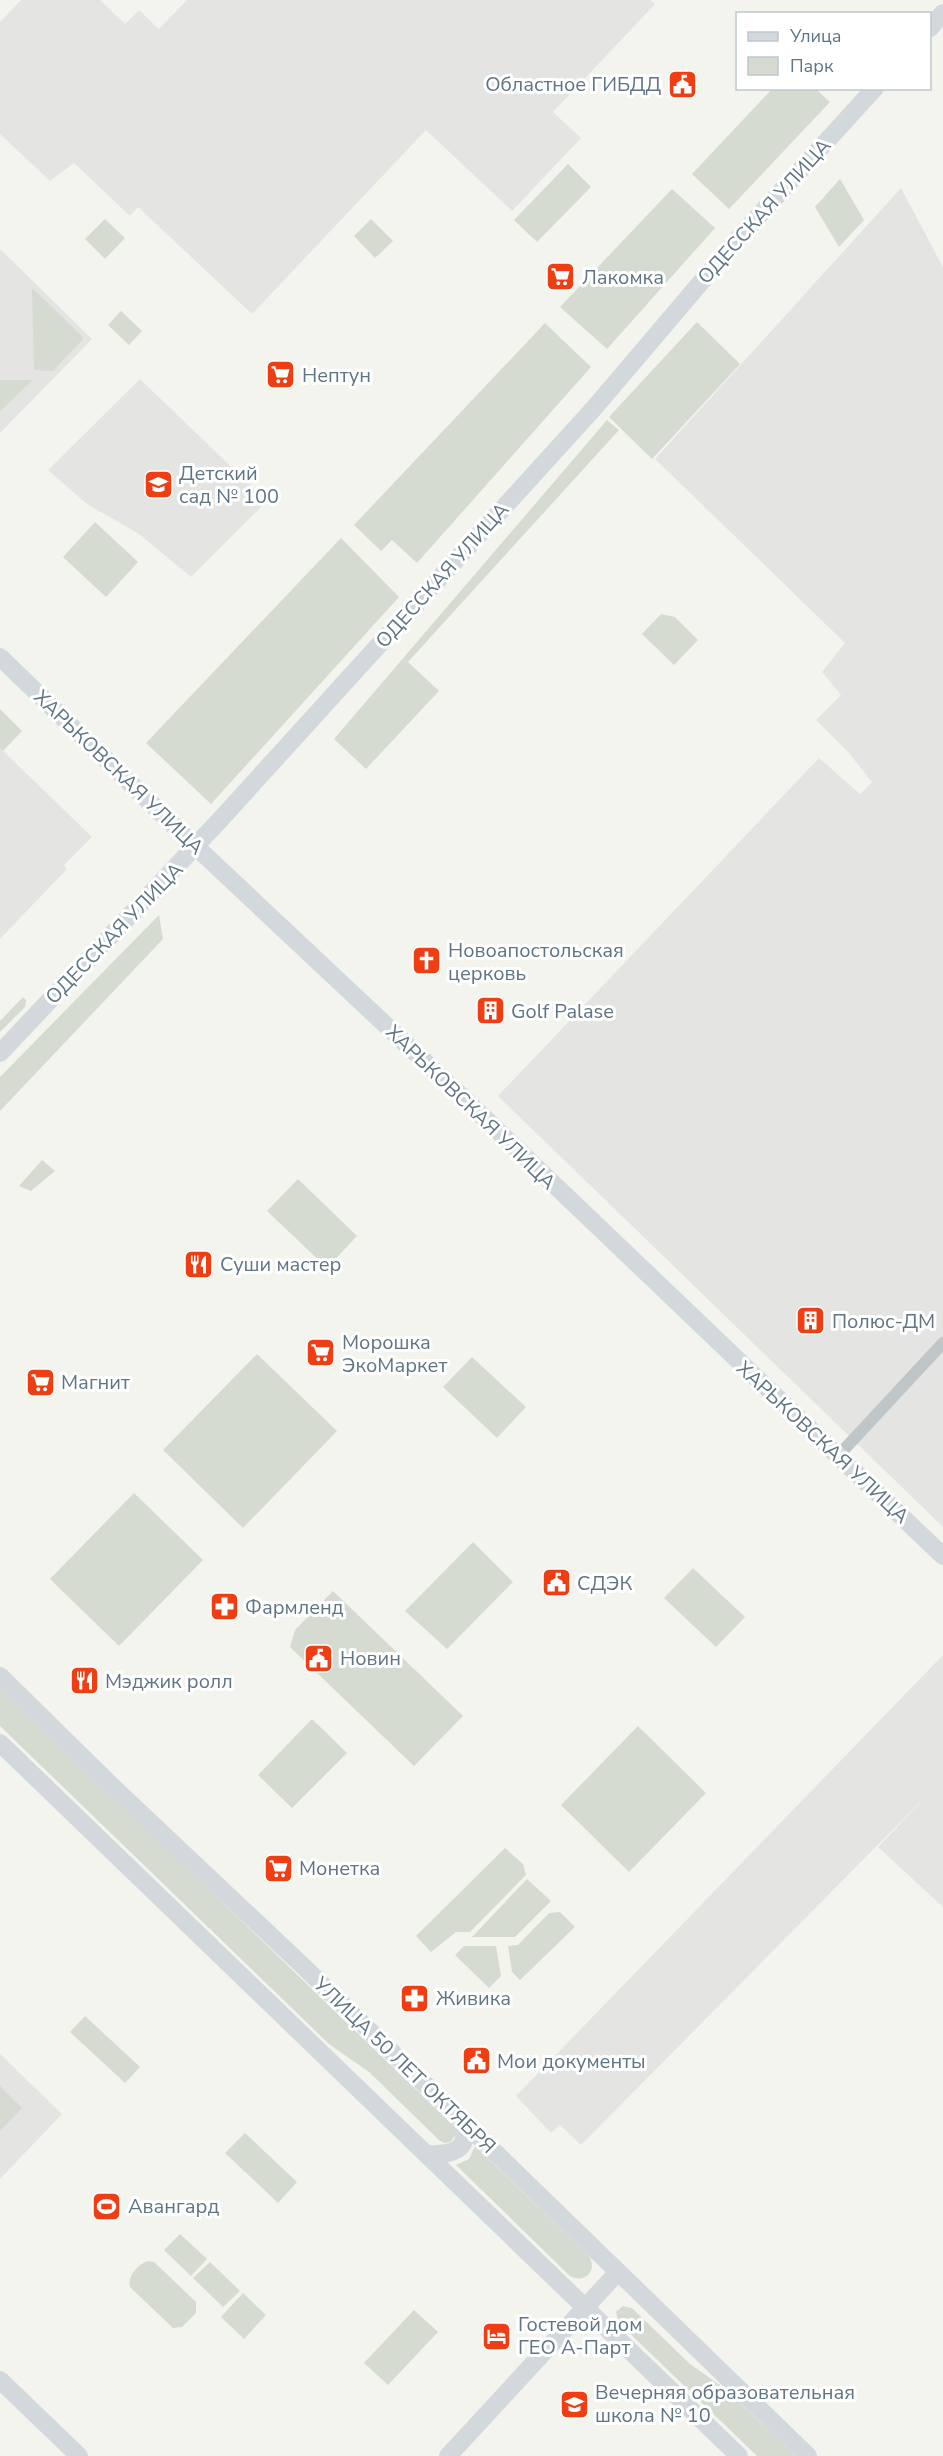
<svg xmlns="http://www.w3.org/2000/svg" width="943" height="2456" viewBox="0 0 943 2456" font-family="'Nunito Sans',sans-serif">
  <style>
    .built { fill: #e4e5e3 }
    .green { fill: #d5dbd0 }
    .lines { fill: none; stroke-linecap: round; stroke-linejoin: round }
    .street { stroke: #c0c5c8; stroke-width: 12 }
    .secondary { stroke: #d2d8dc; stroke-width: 18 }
    .labels { text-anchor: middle; stroke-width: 6; stroke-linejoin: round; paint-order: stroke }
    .poi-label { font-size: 20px; fill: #607583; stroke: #fff; text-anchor: start }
    .street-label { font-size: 20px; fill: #607583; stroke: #fff }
  </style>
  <rect width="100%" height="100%" fill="#f4f4ef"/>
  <g class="built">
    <path d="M21,0H100L125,24L139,10L159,29L187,0H650L655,4L553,112L581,138L512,211L426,130L252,314L138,207L130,216L74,163L50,181L0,134V22Z"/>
    <path d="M901,188L943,267V1527L498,1096L819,758L860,794L872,782L848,752L816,720L841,695L822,672L845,643L655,459Z"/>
    <path d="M0,249L92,339L0,433Z"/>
    <path d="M140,379L267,501L191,577L139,534L87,504L48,470Z"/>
    <path d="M0,748L92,837L64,865L67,869L0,939Z"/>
    <path d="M943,1655V1907L878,1847L933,1789L581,2145L560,2125L551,2133L516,2096Z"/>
    <path d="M0,2054L62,2114L0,2179Z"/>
  </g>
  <g class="green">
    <path d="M773,88L816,89L830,102L729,209L692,174Z"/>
    <path d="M568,164L591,187L537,242L514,220Z"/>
    <path d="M840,179L864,220L839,247L815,207Z"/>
    <path d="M672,189L715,228L607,349L560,307Z"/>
    <path d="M105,219L125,238L105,259L85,239Z"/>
    <path d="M371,219L393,241L375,258L354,236Z"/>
    <path d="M32,288L84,338L53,371L34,370Z"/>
    <path d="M121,311L142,331L129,345L108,325Z"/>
    <path d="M697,322L740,364L652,459L609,417Z"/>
    <path d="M545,323L591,367L417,563L392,540L381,551L354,525Z"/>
    <path d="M0,380H33L0,411Z"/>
    <path d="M607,420L619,430L408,662L439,691L366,769L334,739Z"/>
    <path d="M95,522L138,562L106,597L63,557Z"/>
    <path d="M341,538L399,597L211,804L146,743Z"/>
    <path d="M661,614L675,617L698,640L674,665L642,634Z"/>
    <path d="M0,709L22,731L3,751L0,748Z"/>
    <path d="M159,915L163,939L0,1111V1077Z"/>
    <path d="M23,997L26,1000L25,1007L0,1032V1021Z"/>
    <path d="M42,1160L55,1171L31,1191L19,1186Z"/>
    <path d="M298,1179L357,1236L327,1268L267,1211Z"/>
    <path d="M257,1354L337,1431L243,1528L163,1450Z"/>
    <path d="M472,1357L526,1407L497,1438L443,1387Z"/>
    <path d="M134,1493L203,1560L119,1646L50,1579Z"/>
    <path d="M473,1542L513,1582L447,1649L405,1611Z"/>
    <path d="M693,1568L745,1617L716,1647L664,1598Z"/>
    <path d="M333,1591L463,1716L414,1766L290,1647L295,1630Z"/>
    <path d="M0,1688L454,2126L456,2135L450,2142L445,2143L440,2141L369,2072L329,2044L0,1726Z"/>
    <path d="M312,1719L347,1753L292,1808L258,1775Z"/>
    <path d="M638,1726L706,1793L629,1872L561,1805Z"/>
    <path d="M505,1848L523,1864L526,1875L470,1932H456L431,1952L416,1936Z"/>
    <path d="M527,1879L551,1901L515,1937H472Z"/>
    <path d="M560,1912L575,1927L520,1980L512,1972L508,1946L518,1945L549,1913Z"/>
    <path d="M464,1946H496L501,1976L489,1988L455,1955Z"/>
    <path d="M85,2016L140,2067L125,2083L70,2032Z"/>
    <path d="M0,2086L22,2108L0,2131Z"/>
    <path d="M245,2133L297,2182L278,2203L225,2153Z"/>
    <path d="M475,2146L589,2256C598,2271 585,2284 570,2276L456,2165L469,2159Z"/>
    <path d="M180,2234L207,2259L191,2276L164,2250Z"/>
    <path d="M148,2261L154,2262L196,2302V2313L182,2327L173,2328L130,2287C127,2276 138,2264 148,2261Z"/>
    <path d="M210,2262L240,2291L223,2307L193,2278Z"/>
    <path d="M243,2293L266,2315L244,2339L221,2317Z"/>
    <path d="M623,2306L632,2308L690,2364L728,2391L795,2456H757L618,2322L616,2312Z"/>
    <path d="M414,2310L438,2332L388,2385L364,2363Z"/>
  </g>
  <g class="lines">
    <path class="street" d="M838,1456L943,1343"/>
    <g class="secondary">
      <path d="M930,28L943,13"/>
      <path d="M0,657L193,844L473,1107L943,1556"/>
      <path d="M0,1053L219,821L595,407L742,234L875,88"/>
      <path d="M0,1676L115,1789L304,1967L808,2456"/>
      <path d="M0,1743L739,2456"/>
      <path d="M427,2154C451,2155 473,2151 461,2121"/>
      <path d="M0,2380L79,2456"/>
      <path d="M448,2456L618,2272"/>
    </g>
  </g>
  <defs>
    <symbol id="civic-square" viewBox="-11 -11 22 22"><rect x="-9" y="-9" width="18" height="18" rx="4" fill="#ef3e14" stroke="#fff"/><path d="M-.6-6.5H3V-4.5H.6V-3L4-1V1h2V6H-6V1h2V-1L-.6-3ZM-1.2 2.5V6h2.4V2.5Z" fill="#fff"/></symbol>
    <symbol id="supermarket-square" viewBox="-11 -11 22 22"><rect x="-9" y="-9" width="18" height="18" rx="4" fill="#ef3e14" stroke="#fff"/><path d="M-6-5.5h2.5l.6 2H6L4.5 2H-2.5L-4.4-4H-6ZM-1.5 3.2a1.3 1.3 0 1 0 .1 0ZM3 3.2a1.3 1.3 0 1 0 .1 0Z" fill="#fff"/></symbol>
    <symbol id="school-square" viewBox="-11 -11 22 22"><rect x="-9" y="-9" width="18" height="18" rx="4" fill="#ef3e14" stroke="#fff"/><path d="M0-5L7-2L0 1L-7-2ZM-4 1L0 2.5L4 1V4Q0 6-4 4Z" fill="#fff"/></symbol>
    <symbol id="church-square" viewBox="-11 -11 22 22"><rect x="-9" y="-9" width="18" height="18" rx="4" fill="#ef3e14" stroke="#fff"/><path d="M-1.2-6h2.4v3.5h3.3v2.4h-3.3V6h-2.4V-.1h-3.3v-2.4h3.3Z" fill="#fff"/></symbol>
    <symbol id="building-square" viewBox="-11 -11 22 22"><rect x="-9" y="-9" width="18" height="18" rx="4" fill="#ef3e14" stroke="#fff"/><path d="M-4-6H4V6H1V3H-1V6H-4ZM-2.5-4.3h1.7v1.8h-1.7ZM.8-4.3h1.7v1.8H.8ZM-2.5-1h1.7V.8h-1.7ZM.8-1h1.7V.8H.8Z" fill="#fff"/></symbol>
    <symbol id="restaurant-square" viewBox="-11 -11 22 22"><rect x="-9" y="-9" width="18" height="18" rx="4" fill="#ef3e14" stroke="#fff"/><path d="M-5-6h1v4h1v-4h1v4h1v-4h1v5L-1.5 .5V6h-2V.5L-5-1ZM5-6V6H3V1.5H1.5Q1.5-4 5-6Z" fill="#fff"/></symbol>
    <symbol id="pharmacy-square" viewBox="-11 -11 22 22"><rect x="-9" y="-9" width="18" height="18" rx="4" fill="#ef3e14" stroke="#fff"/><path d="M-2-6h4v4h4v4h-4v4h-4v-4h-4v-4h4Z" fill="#fff"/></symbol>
    <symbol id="stadium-square" viewBox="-11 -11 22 22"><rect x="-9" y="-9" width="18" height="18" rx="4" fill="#ef3e14" stroke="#fff"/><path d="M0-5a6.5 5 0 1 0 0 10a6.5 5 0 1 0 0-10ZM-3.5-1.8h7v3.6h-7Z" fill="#fff"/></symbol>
    <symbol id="hotel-square" viewBox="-11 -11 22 22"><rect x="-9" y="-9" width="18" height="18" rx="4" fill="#ef3e14" stroke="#fff"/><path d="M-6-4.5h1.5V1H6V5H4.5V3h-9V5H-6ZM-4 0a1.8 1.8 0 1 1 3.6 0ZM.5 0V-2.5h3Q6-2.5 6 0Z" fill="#fff"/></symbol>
  </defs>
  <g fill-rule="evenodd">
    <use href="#civic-square" x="666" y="68" width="33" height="33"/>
    <use href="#supermarket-square" x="544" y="260" width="33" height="33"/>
    <use href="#supermarket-square" x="264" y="358" width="33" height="33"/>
    <use href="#school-square" x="142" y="468" width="33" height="33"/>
    <use href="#church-square" x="410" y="944" width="33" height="33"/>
    <use href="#building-square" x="474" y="994" width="33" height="33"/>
    <use href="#restaurant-square" x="182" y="1248" width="33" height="33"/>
    <use href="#building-square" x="794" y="1304" width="33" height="33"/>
    <use href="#supermarket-square" x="304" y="1336" width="33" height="33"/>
    <use href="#supermarket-square" x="24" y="1366" width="33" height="33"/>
    <use href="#civic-square" x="540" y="1566" width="33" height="33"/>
    <use href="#pharmacy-square" x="208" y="1590" width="33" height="33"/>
    <use href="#civic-square" x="302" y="1642" width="33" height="33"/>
    <use href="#restaurant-square" x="68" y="1664" width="33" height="33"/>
    <use href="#supermarket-square" x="262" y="1852" width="33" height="33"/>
    <use href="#pharmacy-square" x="398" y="1982" width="33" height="33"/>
    <use href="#civic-square" x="460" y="2044" width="33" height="33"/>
    <use href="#stadium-square" x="90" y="2190" width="33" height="33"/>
    <use href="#hotel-square" x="480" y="2320" width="33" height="33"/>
    <use href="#school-square" x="558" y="2388" width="33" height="33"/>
  </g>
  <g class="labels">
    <g class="poi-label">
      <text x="661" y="91" text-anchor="end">Областное ГИБДД</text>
      <text x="582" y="284">Лакомка</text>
      <text x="302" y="382">Нептун</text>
      <text x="179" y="480">Детский<tspan x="179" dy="23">сад № 100</tspan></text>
      <text x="448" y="957">Новоапостольская<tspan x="448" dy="23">церковь</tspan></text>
      <text x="511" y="1018">Golf Palase</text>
      <text x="220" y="1271">Суши мастер</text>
      <text x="832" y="1328">Полюс-ДМ</text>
      <text x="342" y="1349">Морошка<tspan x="342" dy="23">ЭкоМаркет</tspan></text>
      <text x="61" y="1389">Магнит</text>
      <text x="577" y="1590">СДЭК</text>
      <text x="245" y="1614">Фармленд</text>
      <text x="340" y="1665">Новин</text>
      <text x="105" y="1688">Мэджик ролл</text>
      <text x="299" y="1875">Монетка</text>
      <text x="436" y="2005">Живика</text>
      <text x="497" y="2068">Мои документы</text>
      <text x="128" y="2213">Авангард</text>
      <text x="518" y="2331">Гостевой дом<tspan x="518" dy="23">ГЕО А-Парт</tspan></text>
      <text x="595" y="2399">Вечерняя образовательная<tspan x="595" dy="23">школа № 10</tspan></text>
    </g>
    <g class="street-label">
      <text transform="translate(764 211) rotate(-48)" y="7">ОДЕССКАЯ УЛИЦА</text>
      <text transform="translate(442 575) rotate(-48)" y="7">ОДЕССКАЯ УЛИЦА</text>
      <text transform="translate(119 772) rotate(44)" y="7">ХАРЬКОВСКАЯ УЛИЦА</text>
      <text transform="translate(114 933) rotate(-46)" y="7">ОДЕССКАЯ УЛИЦА</text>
      <text transform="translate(471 1107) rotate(44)" y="7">ХАРЬКОВСКАЯ УЛИЦА</text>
      <text transform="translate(823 1442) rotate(43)" y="7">ХАРЬКОВСКАЯ УЛИЦА</text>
      <text transform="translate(405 2065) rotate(44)" y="7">УЛИЦА 50 ЛЕТ ОКТЯБРЯ</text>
    </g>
  </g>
  <rect x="736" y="12" width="195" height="78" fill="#ffffff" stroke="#bfc8cd" stroke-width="1.5"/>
  <rect x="748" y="32" width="30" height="9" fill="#d2d8dc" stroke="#bfc8cd" stroke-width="1.5"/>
  <text x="790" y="42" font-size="18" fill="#607583">Улица</text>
  <rect x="748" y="57" width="30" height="18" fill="#d5dbd0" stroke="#bfc8cd" stroke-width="1.5"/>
  <text x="790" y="72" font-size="18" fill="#607583">Парк</text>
</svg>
